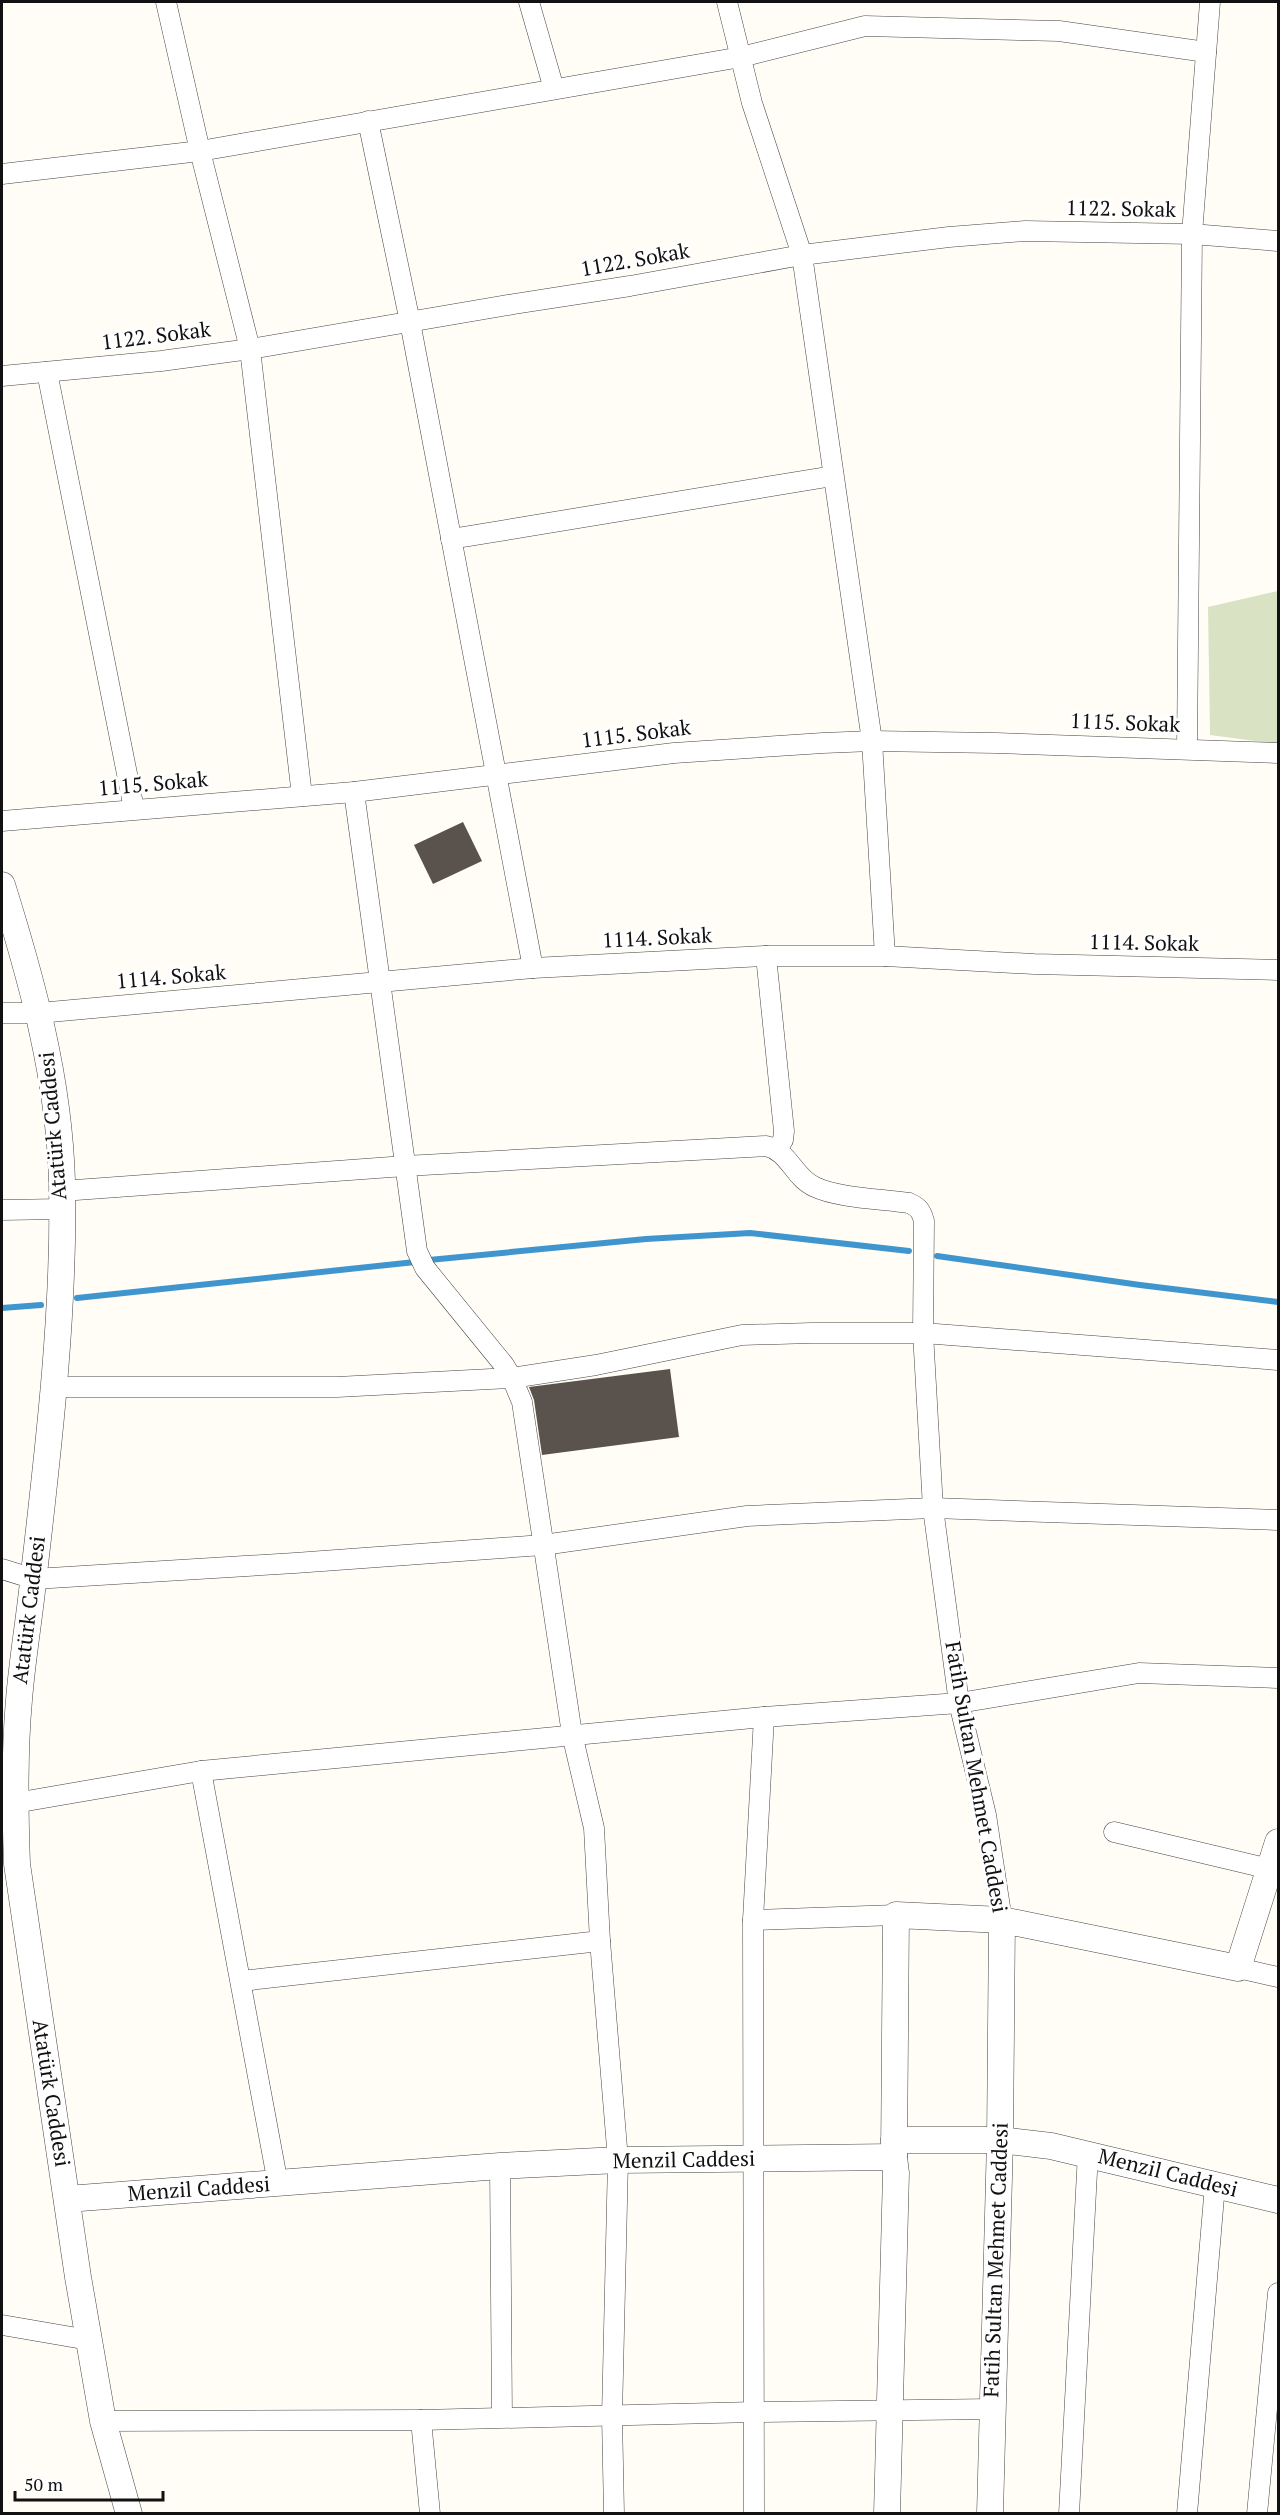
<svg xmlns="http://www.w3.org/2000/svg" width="1280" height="2515" viewBox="0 0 1280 2515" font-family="'PT Serif',serif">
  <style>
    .cemetery { fill: #d9e3c4 }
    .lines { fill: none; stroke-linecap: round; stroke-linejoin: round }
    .stream { stroke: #3f96cf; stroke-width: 6 }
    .building { fill: #5a524d }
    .minor-casing { stroke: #444; stroke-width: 21 }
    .tertiary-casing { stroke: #444; stroke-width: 27 }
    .minor { stroke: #fff; stroke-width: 20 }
    .tertiary { stroke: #fff; stroke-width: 26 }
    .labels { text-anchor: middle; stroke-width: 6; stroke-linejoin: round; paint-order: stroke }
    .street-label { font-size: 21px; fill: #111; stroke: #fff }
  </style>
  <rect width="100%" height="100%" fill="#fffdf5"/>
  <path class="cemetery" d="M1278,591V744L1210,735L1208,607Z"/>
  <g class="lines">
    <g class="stream">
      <path d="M937,1256L1140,1285L1278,1302"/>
      <path d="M429,1260L646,1239L750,1233L909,1251"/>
      <path d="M77,1298L415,1262"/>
      <path d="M2,1308L41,1305"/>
    </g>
  </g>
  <g class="building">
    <path d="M463,822L482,861L433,884L414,845Z"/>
    <path d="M670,1369L679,1437L542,1455L534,1400L529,1387Z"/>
  </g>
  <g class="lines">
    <defs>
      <g id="minor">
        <path d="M166,2L200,151L250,349L302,796"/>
        <path d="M529,2L554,89"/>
        <path d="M727,2L752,103L802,255L872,741L885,956"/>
        <path d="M368,121L410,322L533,968"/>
        <path d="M2,174L200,151L741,57L865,26L1059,31L1206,52"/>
        <path d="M47,372L134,809"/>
        <path d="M2,376L161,361L250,349L514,304L630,286L802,255L949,237L1025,231L1192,234L1278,241"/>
        <path d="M451,539L833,476"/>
        <path d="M1187,749L1192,234L1210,2"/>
        <path d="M354,792L417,1251L425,1268L504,1365L512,1378L522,1402L572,1734L594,1828L600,1941"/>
        <path d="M2,821L354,792L674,753L823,743L872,741L996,743L1278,753"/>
        <path d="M766,956L784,1131L783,1140L777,1149"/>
        <path d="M2,1013H39L533,968L766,956H885L1034,964L1278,970"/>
        <path d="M62,1191L405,1166L766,1146C789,1151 794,1178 815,1187C838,1198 883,1199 909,1203C918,1207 921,1210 924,1221L923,1333L933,1508L959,1703L986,1815L1002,1920"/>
        <path d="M2,1210L61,1209"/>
        <path d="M53,1387H337L512,1378L596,1365L742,1335L811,1333H923L1278,1360"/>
        <path d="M2,1569L34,1579L295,1563L543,1545L747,1516L933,1508L1278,1520"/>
        <path d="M201,1771L278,2184"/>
        <path d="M15,1803L201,1771L764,1717L959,1703L1139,1673L1278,1678"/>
        <path d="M1114,1832L1270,1869"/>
        <path d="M753,1920L896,1915"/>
        <path d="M1238,1968L1278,1977"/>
        <path d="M241,1981L600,1941L618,2160L612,2416L614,2514"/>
        <path d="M500,2166L502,2417"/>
        <path d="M2,2325L89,2340"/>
        <path d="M421,2420L755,2412L992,2409"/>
        <path d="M103,2421L421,2420L430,2514"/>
        <path d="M754,2514L753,1920L764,1717"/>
        <path d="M1069,2514L1088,2153"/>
        <path d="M1187,2514L1215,2185"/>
        <path d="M1257,2514L1278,2293"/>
      </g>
      <g id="tertiary">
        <path d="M2,885C32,981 59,1078 62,1181C65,1311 48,1452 33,1582C29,1621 22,1661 19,1700C14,1755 15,1810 17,1864L78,2277L103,2421L129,2514"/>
        <path d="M894,2140H1000L1051,2146L1278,2200"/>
        <path d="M67,2199L500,2166L618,2160L894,2157"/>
        <path d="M887,2514L896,2173L894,2157L896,1915L1002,1920L1238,1968L1278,1842"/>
        <path d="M990,2514L1000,2140L1002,1920"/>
      </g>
    </defs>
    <use href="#minor" class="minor-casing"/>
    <use href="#tertiary" class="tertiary-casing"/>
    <use href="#minor" class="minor"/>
    <use href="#tertiary" class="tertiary"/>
  </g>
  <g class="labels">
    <g class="street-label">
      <text transform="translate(1121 209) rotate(1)" y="7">1122. Sokak</text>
      <text transform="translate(635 260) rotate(-10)" y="7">1122. Sokak</text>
      <text transform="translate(156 336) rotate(-7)" y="7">1122. Sokak</text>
      <text transform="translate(1125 723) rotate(2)" y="7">1115. Sokak</text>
      <text transform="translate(636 734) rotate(-7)" y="7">1115. Sokak</text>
      <text transform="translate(153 784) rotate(-5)" y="7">1115. Sokak</text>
      <text transform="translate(657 938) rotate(-3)" y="7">1114. Sokak</text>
      <text transform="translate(1144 943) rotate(1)" y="7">1114. Sokak</text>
      <text transform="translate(171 977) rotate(-5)" y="7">1114. Sokak</text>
      <text transform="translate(53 1126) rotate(-95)" y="7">Atatürk Caddesi</text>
      <text transform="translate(29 1610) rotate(-83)" y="7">Atatürk Caddesi</text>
      <text transform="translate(976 1777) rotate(80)" y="7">Fatih Sultan Mehmet Caddesi</text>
      <text transform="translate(51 2093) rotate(81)" y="7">Atatürk Caddesi</text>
      <text transform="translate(684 2160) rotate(-1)" y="7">Menzil Caddesi</text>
      <text transform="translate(1168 2173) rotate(14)" y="7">Menzil Caddesi</text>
      <text transform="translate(199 2189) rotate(-4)" y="7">Menzil Caddesi</text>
      <text transform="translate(996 2260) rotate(-88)" y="7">Fatih Sultan Mehmet Caddesi</text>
    </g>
  </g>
  <rect width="1280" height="2515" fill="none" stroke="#111111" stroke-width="6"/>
  <path d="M15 2491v9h148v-9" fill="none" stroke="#111111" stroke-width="3"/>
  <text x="24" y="2491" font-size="18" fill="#111111" stroke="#ffffff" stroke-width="4.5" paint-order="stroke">50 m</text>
</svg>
